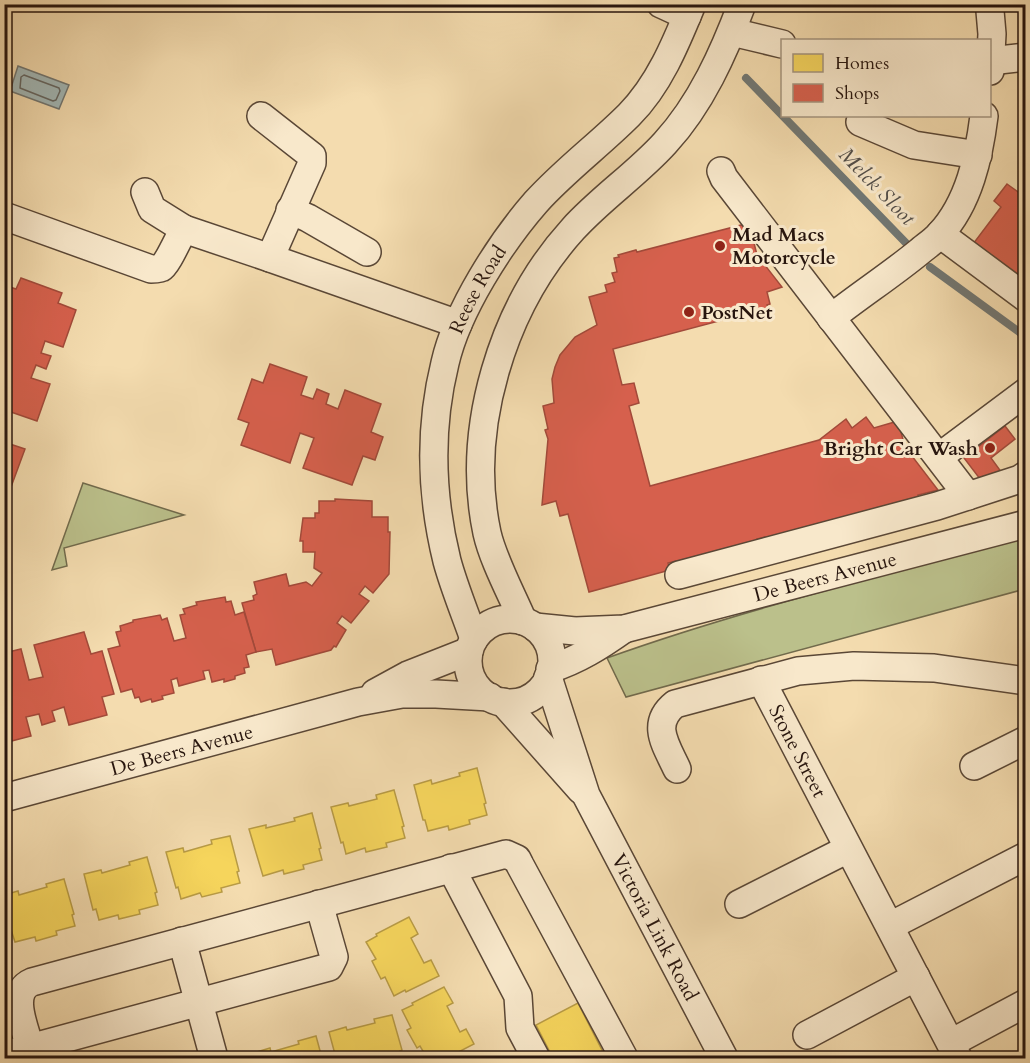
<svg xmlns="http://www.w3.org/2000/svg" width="1030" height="1063" viewBox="0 0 1030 1063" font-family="Cardo,serif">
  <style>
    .green { fill: #bbc08b; stroke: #716a4c; stroke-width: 1.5 }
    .water { fill: #a2b8b7; stroke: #717773; stroke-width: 1.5 }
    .homes { fill: #f6d55c; stroke: #b89b45; stroke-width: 1.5 }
    .shops { fill: #d6604d; stroke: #a24a3a; stroke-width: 1.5 }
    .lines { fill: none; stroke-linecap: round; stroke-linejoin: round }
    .shore { stroke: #646662; stroke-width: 1.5 }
    .stream { stroke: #717773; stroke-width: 8 }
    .minor-casing { stroke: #5a4736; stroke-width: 30 }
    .minor { stroke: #f8e8cb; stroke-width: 27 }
    .poi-dot { fill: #8f2418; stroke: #f8e8cb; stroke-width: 2 }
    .labels { text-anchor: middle; stroke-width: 6; stroke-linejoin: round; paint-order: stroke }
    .poi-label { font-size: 20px; font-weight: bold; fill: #27150e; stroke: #f8e8cb; text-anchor: start }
    .street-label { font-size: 20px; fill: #27150e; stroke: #f8e8cb }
    .water-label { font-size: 21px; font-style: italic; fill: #524e49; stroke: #f8e8cb }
  </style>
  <rect width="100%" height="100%" fill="#f4dcaf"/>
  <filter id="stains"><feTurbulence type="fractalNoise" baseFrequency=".00333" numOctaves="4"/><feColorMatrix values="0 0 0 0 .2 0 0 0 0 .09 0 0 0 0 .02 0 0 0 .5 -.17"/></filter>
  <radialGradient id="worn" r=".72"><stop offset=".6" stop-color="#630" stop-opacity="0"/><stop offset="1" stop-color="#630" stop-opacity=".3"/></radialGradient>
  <g class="green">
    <path d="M83,483L184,515L64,548L67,566L52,570Z"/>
    <path d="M1025,537V589L626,697L607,658C744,609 886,575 1025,537Z"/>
  </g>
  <path class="water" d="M18,66L69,85L59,109L10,91Z"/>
  <g class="homes">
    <path d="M477,768L486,803L484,804L487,815L469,820L470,824L449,830L448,826L428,831L425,820H423L414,785L431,780L432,784L460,776L459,773Z"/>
    <path d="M394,790L404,826L402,827L405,838L386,843L387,847L366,852L365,848L346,854L343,842L341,843L331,807L348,803L349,806L377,799L376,795Z"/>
    <path d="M312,813L321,848L319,849L322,860L303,865L304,869L284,874L283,870L263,876L249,829L266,825V828L295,821L294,818Z"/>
    <path d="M230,836L239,871L237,872L240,883L221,888L222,892L202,897L200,893L181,899L178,887L176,888L166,852L183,848L184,852L212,844L211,840Z"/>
    <path d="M147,857L157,892L155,893L158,905L139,910L140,914L119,919L118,915L99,920L96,909L93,910L84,874L101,870L102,873L130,865L129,862Z"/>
    <path d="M64,879L74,914L72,915L75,926L56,931L57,935L36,941L35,937L15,942L4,908V895L18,891L19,895L47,887L46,884Z"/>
    <path d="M409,917L418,934L411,938L424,963L431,960L439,976L406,992L405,990L394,996L385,977L381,979L372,961L376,959L366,942L377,936L376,934Z"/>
    <path d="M444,987L453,1003L447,1006L460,1032L466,1029L474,1044L447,1058H427L420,1046L417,1048L407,1030L411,1028L402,1010L413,1005L412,1003Z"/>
    <path d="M578,1003L606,1058H553L536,1025Z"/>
    <path d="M392,1015L402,1050L400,1051L402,1058H336L329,1032L346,1027L347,1030L375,1023L374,1019Z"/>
    <path d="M316,1036L322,1058H254L253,1053L270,1048L271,1052L299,1044L298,1041Z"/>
  </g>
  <g class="shops">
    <path d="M1007,184L1025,197L1026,284L973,244L1001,207L994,201Z"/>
    <path d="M749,223L757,255L782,287L767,292L770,304L767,305L768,308L613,349L622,385L634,383L639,403L629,406L650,486L819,440L846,419L852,428L866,417L874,428L898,421L905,447L938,490L918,495L920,503L767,544L765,537L757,539L759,546L678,568L676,561L668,563L670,570L589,592L568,514L560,516L556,501L542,505L548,439L545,430L548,429L543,406L554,403L552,379L555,367L560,355L575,337L597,325L589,297L607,292L605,285L615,282L612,273L617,272L614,258L619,257L618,255L636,250L637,252Z"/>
    <path d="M21,278L62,293L58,303L76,310L63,347L45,341L41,353L51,356L46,369L36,365L31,378L50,384L37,421L8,411L4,421V350L8,341L4,340V285L16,289Z"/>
    <path d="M270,364L307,377L301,395L313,399L317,389L329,394L326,404L338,409L345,390L381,404L371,432L383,437L375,460L363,456L352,485L303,468L314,438L300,433L290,463L241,445L249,423L238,419L252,379L263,383Z"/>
    <path d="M1005,426L1015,439L991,458L1002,473L980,479L964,458Z"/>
    <path d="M4,430L11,432L7,443L25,449L11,487L4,484Z"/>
    <path d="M335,499L372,501V517H388V532H390L389,574L373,593L365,586L359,594L369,601L351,623L342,616L337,623L346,630L336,647L334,646L331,650L276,665L272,649L256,652L242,603L254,600L253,596L257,594L254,582L286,574L289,586L306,582L312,586L322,573L314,568L315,552H303V541H300L303,518H315V513H319V501H335Z"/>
    <path d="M225,597L226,602L231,601L235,615L244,612L256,652L246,655L249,667L244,668L245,673L235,676V679L224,682V679L212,682L209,670L203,671L205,679L179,686L177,678L171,680L174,693L162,696L163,699L152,702L151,699L141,702L139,697L135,698L132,689L121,692L108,649L120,646L116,632L121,631L120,626L133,622V620L160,615L162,620L167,618L174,641L186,638L180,615L185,614L183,609L197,605L196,602Z"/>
    <path d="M84,632L91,654L102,651L114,694L102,697L107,715L69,725L64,707L52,711L55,721L42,725L39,714L26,717L31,736L4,743V653L21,649L29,680L43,677L34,645Z"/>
  </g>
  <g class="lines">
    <path class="shore" d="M24,75L59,88L60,91L56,100L53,101L20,88L21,77Z"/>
    <g class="stream">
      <path d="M746,78L906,243"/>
      <path d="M930,267L1026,337"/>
    </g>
    <defs>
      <g id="minor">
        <path d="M661,4L687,16"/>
        <path d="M732,32L782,44"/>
        <path d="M990,61L1026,57"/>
        <path d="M990,71L992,34L990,11"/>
        <path d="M261,116L312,156V163L270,258L458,324"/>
        <path d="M860,122L914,145L978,155"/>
        <path d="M721,171L724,178L968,496"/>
        <path d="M145,192L152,209L184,229"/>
        <path d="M290,210L308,218L367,252"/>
        <path d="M4,216L151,269C152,269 160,269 161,268C167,265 179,237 184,229L270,258"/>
        <path d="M940,234L1026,298"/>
        <path d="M831,318C860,295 891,275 919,252C926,246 934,241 940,234C969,203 979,156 984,116"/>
        <path d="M939,457L1026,392"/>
        <path d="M679,575L937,506L1020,479L1026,475"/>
        <circle cx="510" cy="661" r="42"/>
        <path d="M523,621C512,595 493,560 487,533C465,429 502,307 573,229C601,198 637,174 665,143C701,104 724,52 742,4"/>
        <path id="s1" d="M535,627L575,631L624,629L1026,524"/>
        <path id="s2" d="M474,639C465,613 454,587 447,561C431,496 429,428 445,363C457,310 501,242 536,202C565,170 599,145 629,115C659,85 676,43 692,4"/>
        <path d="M550,669C578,660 600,646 624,629"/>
        <path id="s3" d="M548,677L586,795L724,1058"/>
        <path id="s4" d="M761,680L958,1058"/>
        <path d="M375,693L408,675L469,651"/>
        <path d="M503,702L581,790"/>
        <path d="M974,766L1026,740"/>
        <path d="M677,769C666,745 650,724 675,704L798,671L854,666L934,668L1026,681"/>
        <path id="s5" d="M4,798L358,702L402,694H436L490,697"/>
        <path d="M451,868L518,996L520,1028L536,1058"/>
        <path d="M739,904L848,849"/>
        <path d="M890,926L1026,856"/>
        <path d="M182,941L214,1058"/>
        <path d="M807,1035L916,977"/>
        <path d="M951,1043L1026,1003"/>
        <path d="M30,1047C25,1028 8,992 32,982L506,854L517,859L520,865L624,1058"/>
        <path d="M4,1055L329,967L334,957L319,904"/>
      </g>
    </defs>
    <use href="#minor" class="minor-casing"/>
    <use href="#minor" class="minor"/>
  </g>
  <g class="poi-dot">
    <circle cx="720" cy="246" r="6"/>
    <circle cx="689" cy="312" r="6"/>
    <circle cx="990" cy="448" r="6"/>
  </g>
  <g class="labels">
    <g class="poi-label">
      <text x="732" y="241">Mad Macs<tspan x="732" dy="23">Motorcycle</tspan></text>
      <text x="701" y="319">PostNet</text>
      <text x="978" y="455" text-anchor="end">Bright Car Wash</text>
    </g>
    <g class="street-label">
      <text dy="7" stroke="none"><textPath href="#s2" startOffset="363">Reese Road</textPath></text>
      <text dy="7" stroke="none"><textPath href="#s1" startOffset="297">De Beers Avenue</textPath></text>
      <text dy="7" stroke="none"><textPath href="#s5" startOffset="184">De Beers Avenue</textPath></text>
      <text dy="7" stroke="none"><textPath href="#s4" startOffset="80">Stone Street</textPath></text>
      <text dy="7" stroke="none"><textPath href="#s3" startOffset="273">Victoria Link Road</textPath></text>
    </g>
    <g class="water-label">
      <text transform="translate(877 186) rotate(46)" y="7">Melck Sloot</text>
    </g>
  </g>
  <rect width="1030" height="1063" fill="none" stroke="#f4dcaf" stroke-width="24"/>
  <rect x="6" y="6" width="1018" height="1051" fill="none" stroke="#27150e" stroke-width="3"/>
  <rect x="12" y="12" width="1006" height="1039" fill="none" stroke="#27150e" stroke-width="1.5"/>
  <rect x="781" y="39" width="210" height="78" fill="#f8e8cb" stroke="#a4947f" stroke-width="1.5"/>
  <rect x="793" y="54" width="30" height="18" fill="#f6d55c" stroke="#a4947f" stroke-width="1.5"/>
  <text x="835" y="69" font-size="18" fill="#27150e">Homes</text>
  <rect x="793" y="84" width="30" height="18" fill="#d6604d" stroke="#a4947f" stroke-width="1.5"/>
  <text x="835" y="99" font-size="18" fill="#27150e">Shops</text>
  <rect width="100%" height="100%" filter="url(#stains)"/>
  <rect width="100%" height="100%" fill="url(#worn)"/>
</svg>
